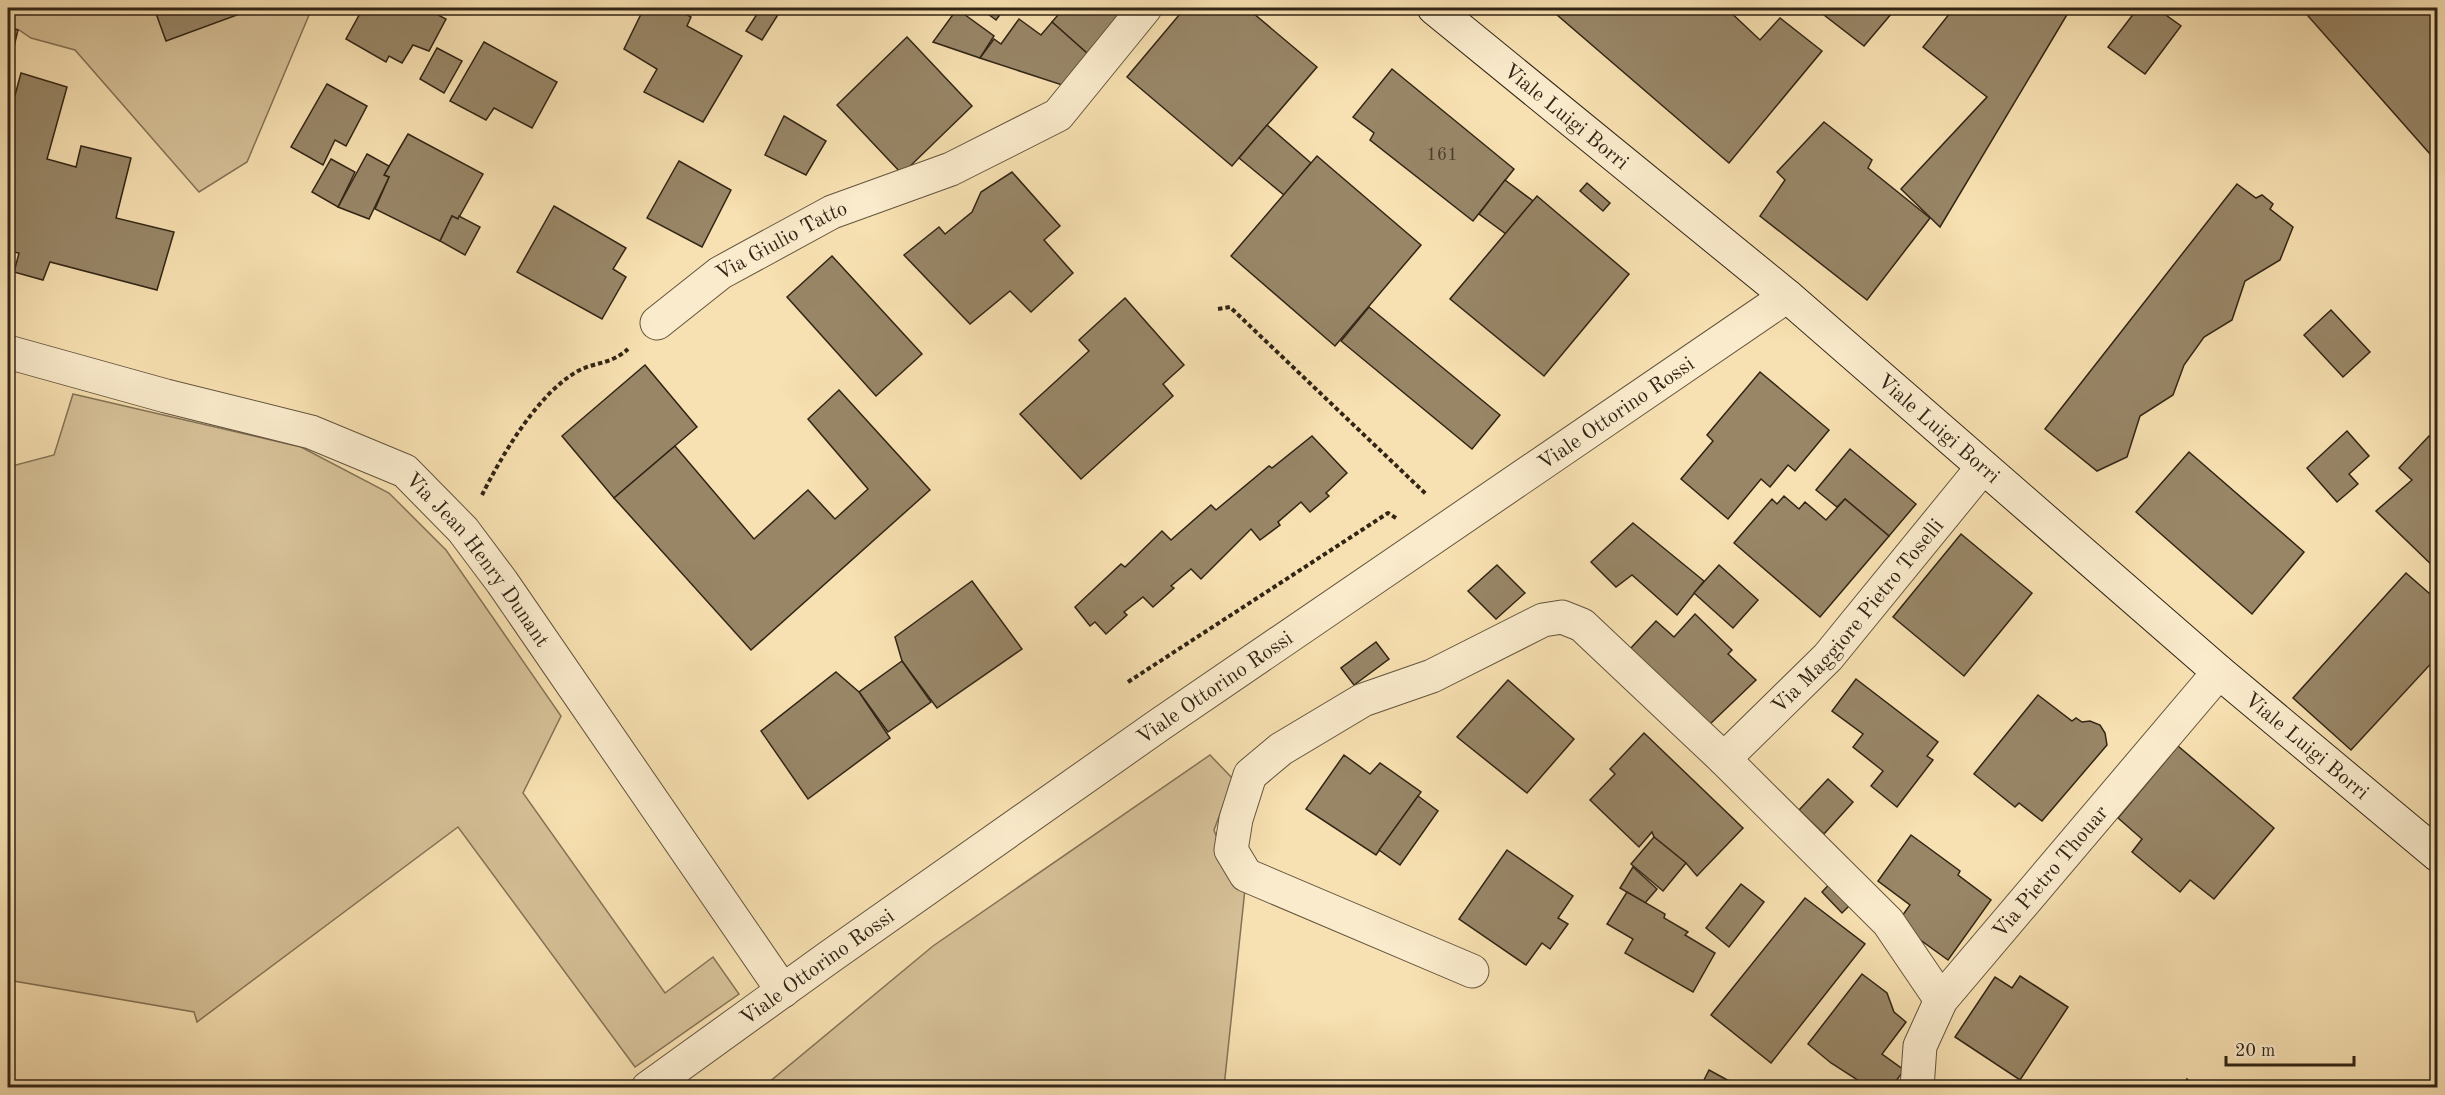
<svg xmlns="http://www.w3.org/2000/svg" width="2445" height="1095" viewBox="0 0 2445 1095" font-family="'Old Standard TT',serif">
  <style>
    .green { fill: #d6c097; stroke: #847256; stroke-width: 1.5 }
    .building { fill: #988667; stroke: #322516; stroke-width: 1.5 }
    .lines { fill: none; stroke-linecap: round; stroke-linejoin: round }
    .minor-casing { stroke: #63543d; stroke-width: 35 }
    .secondary-casing { stroke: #322516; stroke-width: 35 }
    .path { stroke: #322516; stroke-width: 4; stroke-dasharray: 4.5 3; stroke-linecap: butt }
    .minor { stroke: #faebcc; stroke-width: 33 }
    .secondary { stroke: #faebcc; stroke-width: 33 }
    .labels { text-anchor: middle; stroke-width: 5; stroke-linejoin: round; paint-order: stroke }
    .number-label { font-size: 18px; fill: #4c3d2a }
    .street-label { font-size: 21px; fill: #322516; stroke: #faebcc }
  </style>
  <rect width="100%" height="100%" fill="#f7e0b1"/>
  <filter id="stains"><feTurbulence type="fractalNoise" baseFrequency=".00333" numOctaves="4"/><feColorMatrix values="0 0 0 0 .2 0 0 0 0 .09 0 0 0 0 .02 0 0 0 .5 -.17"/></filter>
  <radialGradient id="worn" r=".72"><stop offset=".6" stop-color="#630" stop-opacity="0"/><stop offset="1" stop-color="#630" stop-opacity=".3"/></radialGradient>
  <g class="green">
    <path d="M8,8H312L247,162L199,192L75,50L31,38L19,30L8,27Z"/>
    <path d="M73,394L301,447L389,493L446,550L561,716L523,793L665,993L713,957L739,994L635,1067L458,827L197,1022L194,1012L8,980V467L54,455Z"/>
    <path d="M1210,755L1233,779L1214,830L1233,880L1245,889L1224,1087L762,1088L933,946Z"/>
  </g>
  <g class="building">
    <path d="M154,8H256L166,41Z"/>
    <path d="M363,8H425L446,19L429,51L413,45L402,63L389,56L386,62L346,39Z"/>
    <path d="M644,8H675L691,17L687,26L742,56L703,122L644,92L657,69L624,49Z"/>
    <path d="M761,8H769L779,13L762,40L746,31Z"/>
    <path d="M980,8H1005L996,20Z"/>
    <path d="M1064,8H1125L1088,54L1052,22Z"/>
    <path d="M1185,8H1247L1317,67L1232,166L1127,77Z"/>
    <path d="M1549,8H1726L1760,40L1780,18L1822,51L1729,163Z"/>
    <path d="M1815,8H1886L1892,13L1864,46Z"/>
    <path d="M1954,8H2071L1940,227L1901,189L1987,97L1923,47Z"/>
    <path d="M2138,8H2156L2181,26L2145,74L2108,47Z"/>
    <path d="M2301,8H2438V163Z"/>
    <path d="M957,9L994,36L980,58L933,42Z"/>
    <path d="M1019,19L1041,35L1052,22L1088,54L1062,85L980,58L994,39L1001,44Z"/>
    <path d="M8,27L18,30L8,71Z"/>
    <path d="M907,37L972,106L902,174L837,105Z"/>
    <path d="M484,42L557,82L532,128L494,108L486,120L450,101Z"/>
    <path d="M437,48L462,61L444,93L420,79Z"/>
    <path d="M1392,69L1514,169L1473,221L1370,140L1374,133L1353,117Z"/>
    <path d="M21,73L67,87L47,159L76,167L81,146L131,158L116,218L174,232L157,290L50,262L43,280L14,272L19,253L8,251V121Z"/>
    <path d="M327,84L367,106L346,146L335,140L323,165L291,147Z"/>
    <path d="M784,116L826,141L806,175L765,155Z"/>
    <path d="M1824,122L1872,160L1868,168L1930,218L1867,300L1760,216L1785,180L1777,172Z"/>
    <path d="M1267,125L1311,163L1284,195L1239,158Z"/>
    <path d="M408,134L483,174L458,219L452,216L440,241L375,209L389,177L384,175Z"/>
    <path d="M367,154L389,166L384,175L389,177L369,219L338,207Z"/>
    <path d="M1317,156L1421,245L1335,346L1231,256Z"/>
    <path d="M331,159L355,172L338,207L312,192Z"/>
    <path d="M679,161L731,190L702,247L647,218Z"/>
    <path d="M1012,172L1060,226L1044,240L1073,273L1031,312L1010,291L970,324L904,255L939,227L945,234L972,212L981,192Z"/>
    <path d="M1505,180L1533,201L1506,234L1479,214Z"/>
    <path d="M1587,183L1610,203L1603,211L1580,191Z"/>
    <path d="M2237,184L2256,198L2262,195L2273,204L2270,209L2293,227L2280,260L2245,281L2232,320L2204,337L2184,365L2173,395L2140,416L2127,457L2097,471L2045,429Z"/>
    <path d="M1537,196L1629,274L1544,376L1450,299Z"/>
    <path d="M554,206L626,248L613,269L626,277L602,319L517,272Z"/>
    <path d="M452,216L458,219L459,216L480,227L465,255L440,241Z"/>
    <path d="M832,256L922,354L876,396L787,297Z"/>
    <path d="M1125,298L1184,365L1163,384L1173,396L1081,479L1020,414L1089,351L1079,340Z"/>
    <path d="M1369,307L1500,415L1472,449L1341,341Z"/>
    <path d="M2331,310L2370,352L2343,377L2304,335Z"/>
    <path d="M645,365L697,427L614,498L562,436Z"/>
    <path d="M1760,372L1829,430L1795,471L1788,465L1770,487L1761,479L1728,519L1681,479L1713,441L1707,435Z"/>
    <path d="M839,390L930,490L751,650L614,498L675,446L754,539L808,490L835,519L868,489L808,419Z"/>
    <path d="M2347,431L2369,456L2349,474L2358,484L2337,502L2307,468Z"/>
    <path d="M1312,436L1347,473L1326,493L1329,496L1310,512L1301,502L1278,522L1280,525L1260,540L1251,529L1201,579L1191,569L1171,586L1174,588L1153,607L1143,597L1124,612L1127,615L1106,634L1095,622L1090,626L1075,607L1121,564L1125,567L1162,531L1171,540L1211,505L1216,510L1269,466L1272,468Z"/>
    <path d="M2429,436L2438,444V571L2376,511L2412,480L2399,468Z"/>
    <path d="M1850,449L1916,504L1889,536L1845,499L1837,507L1816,490Z"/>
    <path d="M2189,452L2304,552L2252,614L2136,512Z"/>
    <path d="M1784,496L1799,509L1805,502L1826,520L1845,499L1889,536L1820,617L1734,543L1772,499L1777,504Z"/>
    <path d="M1633,523L1704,581L1677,615L1632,575L1616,587L1591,562Z"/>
    <path d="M1961,534L2032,593L1964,676L1893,617Z"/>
    <path d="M1497,565L1525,593L1496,619L1468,591Z"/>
    <path d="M1719,565L1758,600L1733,628L1694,593Z"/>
    <path d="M2406,573L2430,594L2438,585V656L2351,750L2293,698Z"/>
    <path d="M972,581L1022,649L937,708L902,661L895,637Z"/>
    <path d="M1695,614L1732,650L1728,654L1756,680L1709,725L1630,649L1656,621L1674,637Z"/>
    <path d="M1376,642L1389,659L1354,685L1341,668Z"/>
    <path d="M902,661L931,702L888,732L859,692Z"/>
    <path d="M836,672L859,692L890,738L808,799L761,731Z"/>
    <path d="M1856,679L1938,742L1927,756L1933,760L1897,807L1871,786L1883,771L1853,747L1863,734L1832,711Z"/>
    <path d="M1508,680L1574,739L1527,793L1457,737Z"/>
    <path d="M2038,695L2072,721L2076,718L2082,722L2090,721L2100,725L2105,733L2107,745L2042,821L2019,803L2015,807L1974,774Z"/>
    <path d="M1644,733L1743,828L1697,876L1686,863L1654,837L1652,832L1639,847L1590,800L1615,774L1610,769Z"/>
    <path d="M2178,746L2274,828L2214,899L2190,880L2180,892L2132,852L2142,839L2118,818Z"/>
    <path d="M1344,755L1370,774L1380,763L1421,792L1376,855L1306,809Z"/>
    <path d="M1828,779L1853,802L1824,834L1799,810Z"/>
    <path d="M1418,796L1438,811L1400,865L1379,850Z"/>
    <path d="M1911,835L1960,871L1958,875L1991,900L1948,960L1897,923L1910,905L1878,881Z"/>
    <path d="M1654,837L1686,863L1663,891L1631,864Z"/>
    <path d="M1507,850L1573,896L1558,918L1568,924L1550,949L1542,943L1526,965L1459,919Z"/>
    <path d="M1633,867L1657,889L1645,903L1620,888Z"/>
    <path d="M1836,877L1857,898L1842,913L1822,892Z"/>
    <path d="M1741,884L1764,902L1729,947L1706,928Z"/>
    <path d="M1627,892L1665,914L1664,918L1688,932L1685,935L1715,953L1693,992L1625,953L1633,939L1607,924Z"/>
    <path d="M1805,898L1865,944L1771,1063L1711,1015Z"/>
    <path d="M1862,974L1887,993L1894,1012L1906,1022L1882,1054L1904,1070L1891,1088H1870L1831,1063L1808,1044Z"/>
    <path d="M2020,976L2068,1007L2020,1080L1955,1037L1995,977L2012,988Z"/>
    <path d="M1709,1070L1742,1088H1700Z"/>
    <path d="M2438,1071V1088H2424Z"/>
    <path d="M2187,1079L2197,1088H2181Z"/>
  </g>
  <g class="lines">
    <defs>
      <g id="minor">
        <path id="s1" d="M657,323L720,273L832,212L951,169L1058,115L1145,8"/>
        <path id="s2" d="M8,352L166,396L311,432L405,471L463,530L502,582L783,991"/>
        <path id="s3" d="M1724,759L1828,657L1983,467"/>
        <path d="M1472,971L1246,875L1231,850L1236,819L1250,775L1281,749L1363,700L1432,676L1543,620L1562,617L1582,625L1724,759L1888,922L1941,1000"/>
        <path id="s4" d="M648,1088L828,958L1159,725L1787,296"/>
        <path id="s5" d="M1917,1088L1920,1046L1941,1000L2219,672"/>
      </g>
      <g id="secondary">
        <path id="s6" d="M1434,8L1787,296L2219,672L2438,855"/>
      </g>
    </defs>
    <use href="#minor" class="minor-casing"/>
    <use href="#secondary" class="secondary-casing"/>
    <g class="path">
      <path d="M1218,309L1230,307L1427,495"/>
      <path d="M482,495C502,455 538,393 578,371C597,361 610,365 628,349"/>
      <path d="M1128,682L1388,513L1396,518"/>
    </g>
    <use href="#minor" class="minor"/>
    <use href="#secondary" class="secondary"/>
  </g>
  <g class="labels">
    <g class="number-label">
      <text x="1442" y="160">161</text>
    </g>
    <g class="street-label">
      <text dy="7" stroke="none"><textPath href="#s6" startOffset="171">Viale Luigi Borri</textPath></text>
      <text dy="7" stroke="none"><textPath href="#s1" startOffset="150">Via Giulio Tatto</textPath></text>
      <text dy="7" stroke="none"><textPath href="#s4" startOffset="1180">Viale Ottorino Rossi</textPath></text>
      <text dy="7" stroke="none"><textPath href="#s6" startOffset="657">Viale Luigi Borri</textPath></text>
      <text dy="7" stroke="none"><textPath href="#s2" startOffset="530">Via Jean Henry Dunant</textPath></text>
      <text dy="7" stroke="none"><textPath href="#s3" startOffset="196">Via Maggiore Pietro Toselli</textPath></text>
      <text dy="7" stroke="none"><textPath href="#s4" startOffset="694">Viale Ottorino Rossi</textPath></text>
      <text dy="7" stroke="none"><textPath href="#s6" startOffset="1143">Viale Luigi Borri</textPath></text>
      <text dy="7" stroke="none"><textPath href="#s5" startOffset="261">Via Pietro Thouar</textPath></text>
      <text dy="7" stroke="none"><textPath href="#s4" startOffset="208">Viale Ottorino Rossi</textPath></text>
    </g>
  </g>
  <rect width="2445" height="1095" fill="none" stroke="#f7e0b1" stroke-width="30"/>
  <rect x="9" y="9" width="2427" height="1077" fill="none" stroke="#322516" stroke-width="3"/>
  <rect x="15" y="15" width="2415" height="1065" fill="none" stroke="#322516" stroke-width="1.5"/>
  <path d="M2226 1056v9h128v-9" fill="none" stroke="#322516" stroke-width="3"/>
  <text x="2235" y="1056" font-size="18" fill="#322516" stroke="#faebcc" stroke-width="4.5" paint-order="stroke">20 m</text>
  <rect width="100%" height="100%" filter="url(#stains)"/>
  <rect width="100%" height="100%" fill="url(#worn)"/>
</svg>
